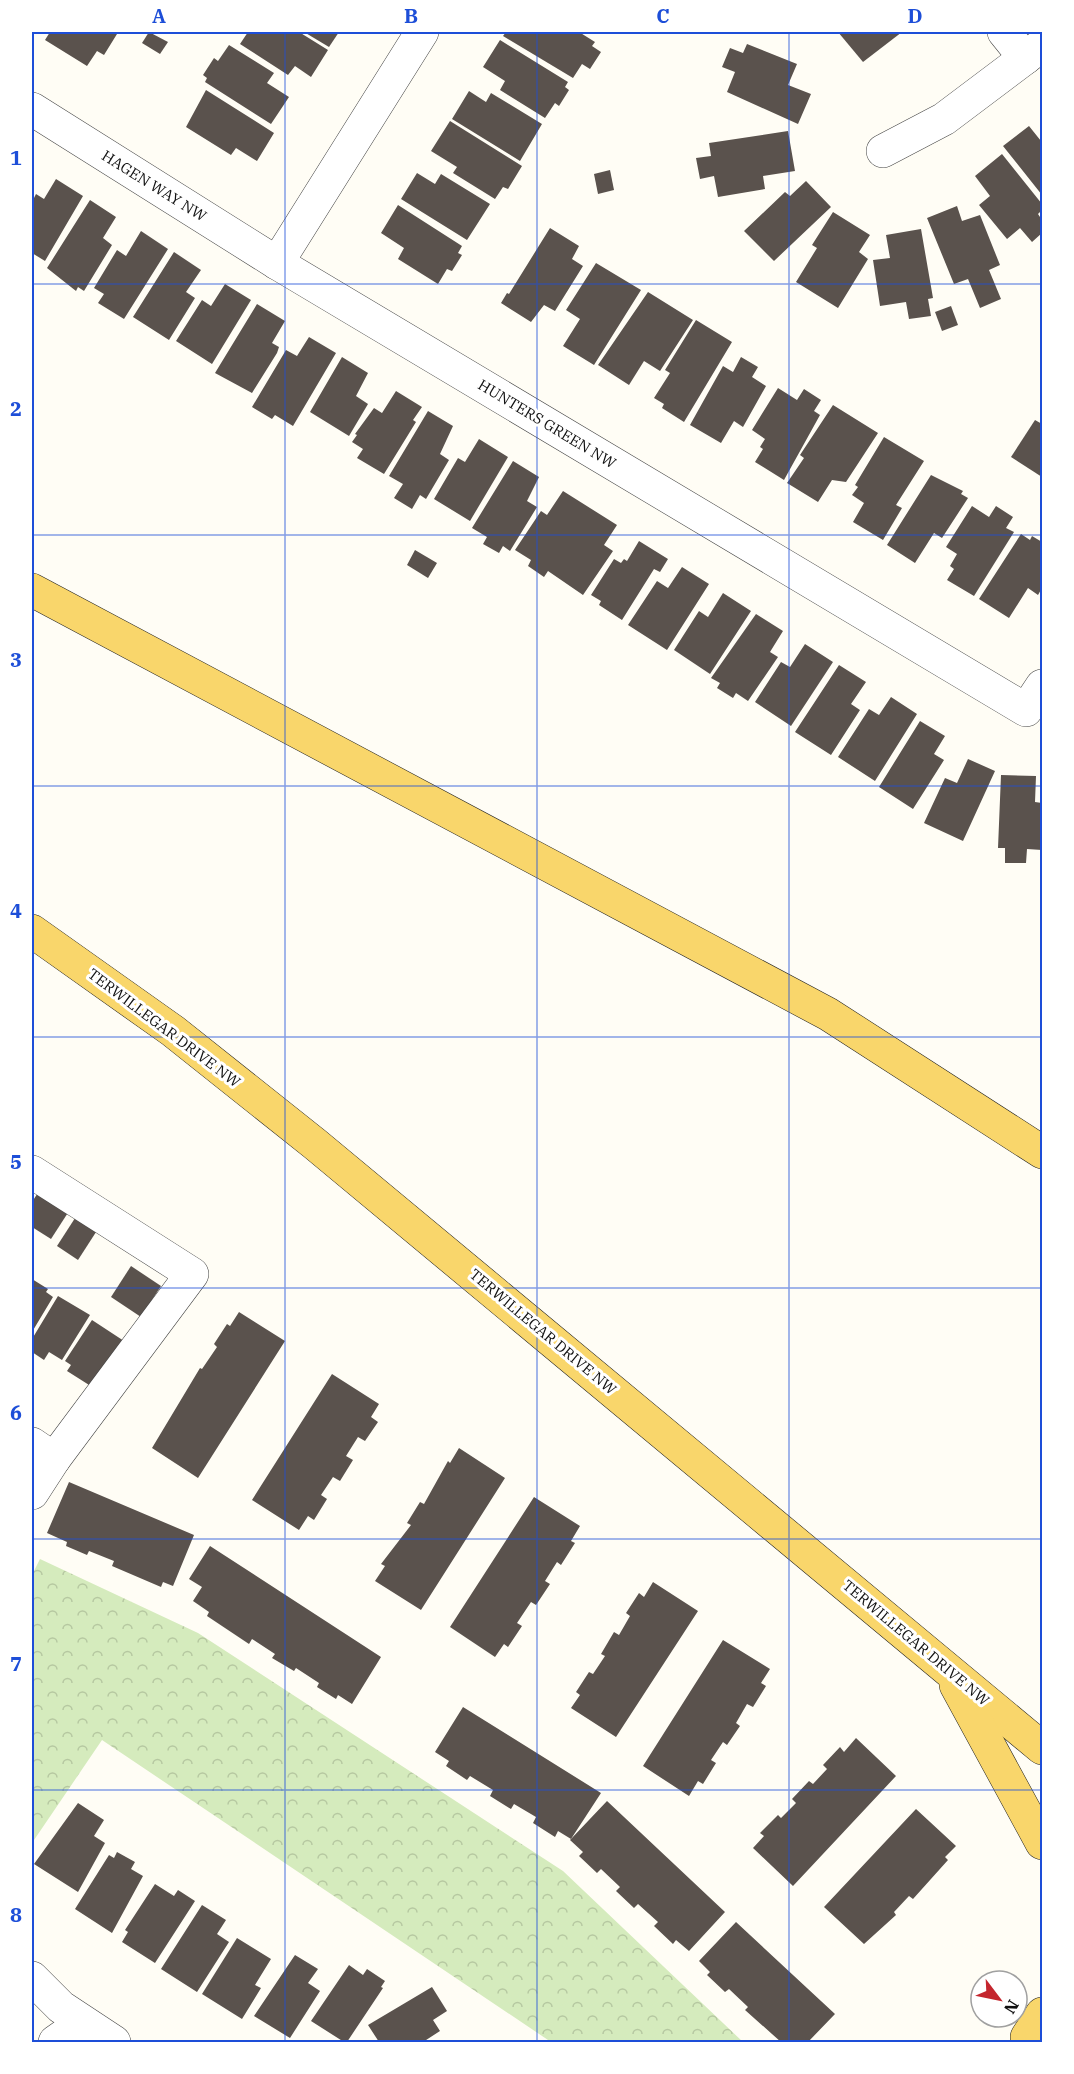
<svg xmlns="http://www.w3.org/2000/svg" width="1074" height="2074" viewBox="0 0 1074 2074" font-family="'IBM Plex Serif',serif">
  <style>
    .park { fill: url(#park-crowns) }
    .building { fill: #5a524d }
    .lines { fill: none; stroke-linecap: round; stroke-linejoin: round }
    .minor-casing { stroke: #444; stroke-width: 34 }
    .major-casing { stroke: #222; stroke-width: 34 }
    .minor { stroke: #fff; stroke-width: 33 }
    .major { stroke: #f9d66b; stroke-width: 33 }
    .grid { fill: none; stroke: #1d4ed8; stroke-width: 1.5; stroke-opacity: 0.55 }
    .labels { text-anchor: middle; stroke-width: 6; stroke-linejoin: round; paint-order: stroke }
    .street-label { font-size: 15px; fill: #111; stroke: #fff }
    .neatline { fill: none; stroke: #1d4ed8; stroke-width: 2 }
    .grid-label { font-size: 20px; text-anchor: middle; font-weight: bold; fill: #1d4ed8 }
  </style>
  <defs>
    <pattern id="park-crowns" width="20" height="18" patternUnits="userSpaceOnUse" patternTransform="scale(1.5)"><rect width="20" height="18" fill="#d5ebbd"/><path d="M2 6a3 3 0 1 1 6 0M12 15a3 3 0 1 1 6 0" fill="none" stroke="#b6c8a1"/></pattern>
  </defs>
  <rect width="100%" height="100%" fill="#fffdf5"/>
  <path class="park" d="M40,1559L198,1633L563,1871L743,2042H551L102,1740L32,1843V1575Z"/>
  <g class="building">
    <path d="M50,32H113L117,34L104,55L97,51L87,66L45,40Z"/>
    <path d="M149,32L168,42L160,54L142,43Z"/>
    <path d="M248,32H299L328,50L311,77L295,66L288,75L240,44Z"/>
    <path d="M304,32H339L329,47Z"/>
    <path d="M506,32H579L595,42L592,46L601,52L590,69L582,64L573,78L503,36Z"/>
    <path d="M838,32H902L863,62Z"/>
    <path d="M500,40L568,82L565,87L569,90L559,106L555,103L545,118L500,90L505,81L483,67Z"/>
    <path d="M747,44L797,64L788,85L811,94L798,124L727,92L735,72L722,67L730,48L743,53Z"/>
    <path d="M229,45L274,73L267,83L289,97L271,124L205,82L207,78L203,75L214,58L218,61Z"/>
    <path d="M206,90L274,133L257,161L236,148L231,155L186,127Z"/>
    <path d="M469,91L486,102L491,93L542,124L520,161L452,119Z"/>
    <path d="M450,121L522,166L508,189L503,187L495,199L453,173L457,167L431,151Z"/>
    <path d="M1029,126L1041,141L1042,139V195L1003,146Z"/>
    <path d="M788,131L795,171L763,176L765,189L718,197L714,176L700,179L696,158L711,156L709,143Z"/>
    <path d="M1002,154L1042,204V210L1038,214L1042,220V233L1032,242L1020,228L1007,239L979,205L990,196L975,176Z"/>
    <path d="M610,170L614,190L598,194L594,174Z"/>
    <path d="M417,173L435,184L441,174L490,204L467,240L401,199Z"/>
    <path d="M56,179L83,196L45,261L32,253V202L36,194L44,199Z"/>
    <path d="M806,181L831,207L774,261L744,231L785,192L790,196Z"/>
    <path d="M90,200L116,217L103,238L112,245L84,291L78,287L76,291L47,268Z"/>
    <path d="M398,205L462,246L458,253L462,255L452,271L447,269L438,284L398,259L404,248L381,233Z"/>
    <path d="M957,206L962,221L980,215L1000,265L989,270L1001,299L980,308L968,279L954,284L927,218Z"/>
    <path d="M833,212L870,235L859,252L868,259L838,308L796,282L817,248L812,245Z"/>
    <path d="M550,228L579,246L572,259L583,266L555,311L544,305L531,322L501,303L507,293L509,294Z"/>
    <path d="M921,229L933,298L928,299L931,316L909,319L906,302L880,306L873,260L890,258L886,235Z"/>
    <path d="M141,231L168,249L124,319L98,303L104,294L94,288L117,250L126,256Z"/>
    <path d="M174,252L201,270L186,292L195,298L169,340L133,317Z"/>
    <path d="M596,263L641,290L594,365L563,346L580,319L566,310Z"/>
    <path d="M225,284L251,300L212,364L176,341L202,300L211,306Z"/>
    <path d="M648,292L693,320L660,371L644,361L629,385L598,365Z"/>
    <path d="M257,304L285,321L272,343L279,347L277,353L252,393L215,373Z"/>
    <path d="M951,306L958,325L942,331L935,312Z"/>
    <path d="M696,320L732,342L684,422L662,408L664,404L654,398L670,373L665,370Z"/>
    <path d="M309,337L336,353L293,426L275,415L272,419L252,407L286,350L297,356Z"/>
    <path d="M342,357L368,373L356,396L368,404L349,436L310,412Z"/>
    <path d="M741,357L758,367L752,377L766,386L743,427L734,421L721,443L690,425L723,366L733,372Z"/>
    <path d="M778,388L797,400L804,389L821,400L814,411L820,415L784,480L755,462L763,449L760,447L765,439L752,430Z"/>
    <path d="M396,391L422,407L413,420L416,422L384,474L357,458L363,449L352,442L357,435L355,434L374,408L382,413Z"/>
    <path d="M833,405L878,433L846,482L832,480L818,502L787,483L804,458L800,455Z"/>
    <path d="M428,411L453,426L440,454L449,460L426,499L420,495L412,509L394,498L403,484L389,476Z"/>
    <path d="M1035,420L1042,424V477L1011,457Z"/>
    <path d="M884,437L924,461L896,505L902,508L883,540L853,522L864,503L852,495L858,487L855,485Z"/>
    <path d="M479,439L508,457L470,521L434,499L458,458L465,462Z"/>
    <path d="M513,461L539,477L527,501L537,507L510,551L503,546L499,553L483,544L487,537L472,528Z"/>
    <path d="M931,475L963,491L961,494L968,498L942,538L934,533L915,563L887,545Z"/>
    <path d="M563,491L617,525L604,545L613,551L583,595L548,571L544,577L528,566L531,560L515,550L541,511L547,515Z"/>
    <path d="M972,506L989,517L996,506L1013,517L1006,528L1014,532L974,596L947,580L954,569L950,566L957,554L946,547Z"/>
    <path d="M1021,534L1030,540L1032,536L1042,542V588L1038,595L1028,588L1009,618L979,599Z"/>
    <path d="M639,541L668,559L660,572L654,569L622,620L599,605L601,601L591,595L614,559L621,563L624,559L627,561Z"/>
    <path d="M415,550L437,563L428,578L407,565Z"/>
    <path d="M682,567L709,584L667,650L628,625L657,581L668,588Z"/>
    <path d="M723,593L751,611L710,674L674,650L699,611L708,617Z"/>
    <path d="M756,614L783,631L770,652L778,657L748,701L736,693L733,698L717,688L720,683L711,678Z"/>
    <path d="M805,644L833,662L791,726L755,702L781,662L790,667Z"/>
    <path d="M839,665L866,682L851,704L860,710L831,755L795,732Z"/>
    <path d="M891,697L917,714L875,781L838,757L869,709L879,715Z"/>
    <path d="M920,721L945,736L934,754L944,760L913,809L879,787Z"/>
    <path d="M968,759L995,771L963,841L924,823L945,778L957,783Z"/>
    <path d="M1001,775L1036,776L1035,802L1042,803V850L1027,849L1026,863H1005V848H998Z"/>
    <path d="M41,1188L71,1208L51,1239L32,1227V1202Z"/>
    <path d="M77,1215L98,1229L78,1260L57,1246Z"/>
    <path d="M131,1266L161,1286L141,1317L111,1297Z"/>
    <path d="M32,1279L48,1289L46,1292L53,1297L32,1332Z"/>
    <path d="M58,1296L90,1315L62,1360L49,1352L44,1360L32,1352L34,1343L32,1339Z"/>
    <path d="M239,1312L285,1341L198,1478L152,1448L200,1368L202,1369L217,1347L214,1344L227,1324L230,1326Z"/>
    <path d="M92,1320L124,1341L97,1390L67,1371L71,1365L65,1361Z"/>
    <path d="M332,1374L379,1404L371,1417L378,1422L365,1441L358,1437L346,1456L353,1460L340,1481L333,1477L321,1495L327,1499L314,1520L308,1516L299,1530L252,1500Z"/>
    <path d="M459,1448L505,1478L421,1610L375,1581L385,1566L381,1564L411,1525L407,1523L420,1502L424,1504L448,1461L450,1463Z"/>
    <path d="M69,1482L194,1535L173,1586L163,1582L161,1587L112,1566L114,1561L89,1551L87,1555L66,1546L67,1542L47,1533Z"/>
    <path d="M534,1497L580,1526L571,1541L575,1543L561,1565L557,1562L545,1581L550,1584L536,1605L531,1602L517,1623L522,1626L508,1647L504,1644L495,1657L450,1627Z"/>
    <path d="M210,1546L381,1657L352,1704L338,1695L336,1699L317,1687L319,1683L296,1668L294,1671L272,1658L275,1654L252,1639L249,1644L207,1616L209,1612L193,1601L202,1587L189,1579Z"/>
    <path d="M653,1582L698,1611L616,1737L571,1708L580,1695L576,1692L589,1672L593,1674L605,1656L601,1654L614,1632L619,1635L630,1616L626,1613L639,1593L644,1597Z"/>
    <path d="M723,1640L770,1669L761,1683L766,1686L753,1707L747,1704L736,1723L740,1726L727,1745L723,1742L711,1760L716,1763L703,1784L698,1781L689,1796L643,1766Z"/>
    <path d="M463,1707L601,1793L571,1839L558,1831L555,1837L533,1823L536,1817L514,1804L511,1809L490,1796L493,1790L470,1776L467,1780L446,1766L449,1761L435,1752Z"/>
    <path d="M856,1738L896,1776L793,1886L753,1848L764,1836L760,1833L778,1815L781,1818L796,1803L792,1799L809,1781L813,1784L827,1769L823,1765L840,1747L844,1752Z"/>
    <path d="M607,1801L725,1912L689,1951L676,1940L673,1944L654,1926L658,1922L638,1904L634,1908L616,1891L620,1887L601,1869L597,1873L579,1856L583,1852L570,1840Z"/>
    <path d="M78,1803L104,1820L94,1836L105,1843L78,1892L34,1864Z"/>
    <path d="M916,1809L956,1846L945,1857L948,1860L913,1899L909,1896L894,1912L896,1915L864,1944L824,1907Z"/>
    <path d="M117,1852L135,1862L131,1869L143,1876L112,1933L75,1909L109,1855L114,1858Z"/>
    <path d="M155,1884L174,1896L178,1890L195,1901L155,1963L122,1942L128,1932L125,1930Z"/>
    <path d="M202,1905L226,1920L217,1934L229,1942L197,1992L161,1969Z"/>
    <path d="M736,1922L835,2014L808,2042H781L745,2010L748,2007L729,1989L725,1992L707,1975L710,1972L699,1961Z"/>
    <path d="M237,1938L271,1959L255,1985L261,1988L242,2019L202,1994Z"/>
    <path d="M295,1955L318,1969L308,1983L320,1991L290,2038L254,2016Z"/>
    <path d="M349,1965L363,1975L367,1969L385,1981L381,1987L383,1988L347,2042H344L311,2021Z"/>
    <path d="M432,1987L447,2011L433,2020L440,2031L423,2042H379L368,2025Z"/>
  </g>
  <g class="lines">
    <defs>
      <g id="minor">
        <path d="M422,32L277,263L1026,710L1042,686"/>
        <path d="M1004,32L1025,58L1042,45"/>
        <path d="M32,109L277,263"/>
        <path d="M883,151L944,119L1025,58"/>
        <path d="M32,1172L192,1274L54,1459"/>
        <path d="M32,1444L54,1459L32,1493"/>
        <path d="M32,1978L61,2007L114,2042"/>
        <path d="M55,2042L82,2023"/>
      </g>
      <g id="major">
        <path d="M32,590L828,1014L1042,1152"/>
        <path d="M32,931L173,1031L315,1144L1042,1748"/>
        <path d="M956,1685L1042,1843"/>
        <path d="M1027,2037L1042,2014"/>
      </g>
    </defs>
    <use href="#minor" class="minor-casing"/>
    <use href="#major" class="major-casing"/>
    <use href="#minor" class="minor"/>
    <use href="#major" class="major"/>
  </g>
  <path class="grid" d="M285,32V2042M537,32V2042M789,32V2042M32,284H1042M32,535H1042M32,786H1042M32,1037H1042M32,1288H1042M32,1539H1042M32,1790H1042"/>
  <g class="labels">
    <g class="street-label">
      <text transform="translate(154 186) rotate(32)" y="5">HAGEN WAY NW</text>
      <text transform="translate(547 424) rotate(31)" y="5">HUNTERS GREEN NW</text>
      <text transform="translate(164 1028) rotate(37)" y="5">TERWILLEGAR DRIVE NW</text>
      <text transform="translate(543 1332) rotate(40)" y="5">TERWILLEGAR DRIVE NW</text>
      <text transform="translate(916 1643) rotate(40)" y="5">TERWILLEGAR DRIVE NW</text>
    </g>
  </g>
  <rect width="1074" height="2074" fill="none" stroke="#ffffff" stroke-width="66"/>
  <g transform="translate(999 1999) rotate(122)"><circle r="28" fill="#ffffff" stroke="#a0a0a0" stroke-width="1.5"/>
  <path d="M0-4.5L10 22L0 15L-10 22Z" fill="#c4262e"/>
  <text y="-9" font-size="16" font-weight="bold" text-anchor="middle" fill="#111111">N</text>
  </g>
  <rect x="33" y="33" width="1008" height="2008" class="neatline"/>
  <g class="grid-label">
    <text x="159" y="23">A</text>
    <text x="411" y="23">B</text>
    <text x="663" y="23">C</text>
    <text x="915" y="23">D</text>
    <text x="16" y="165">1</text>
    <text x="16" y="416">2</text>
    <text x="16" y="667">3</text>
    <text x="16" y="918">4</text>
    <text x="16" y="1169">5</text>
    <text x="16" y="1420">6</text>
    <text x="16" y="1671">7</text>
    <text x="16" y="1922">8</text>
  </g>
</svg>
